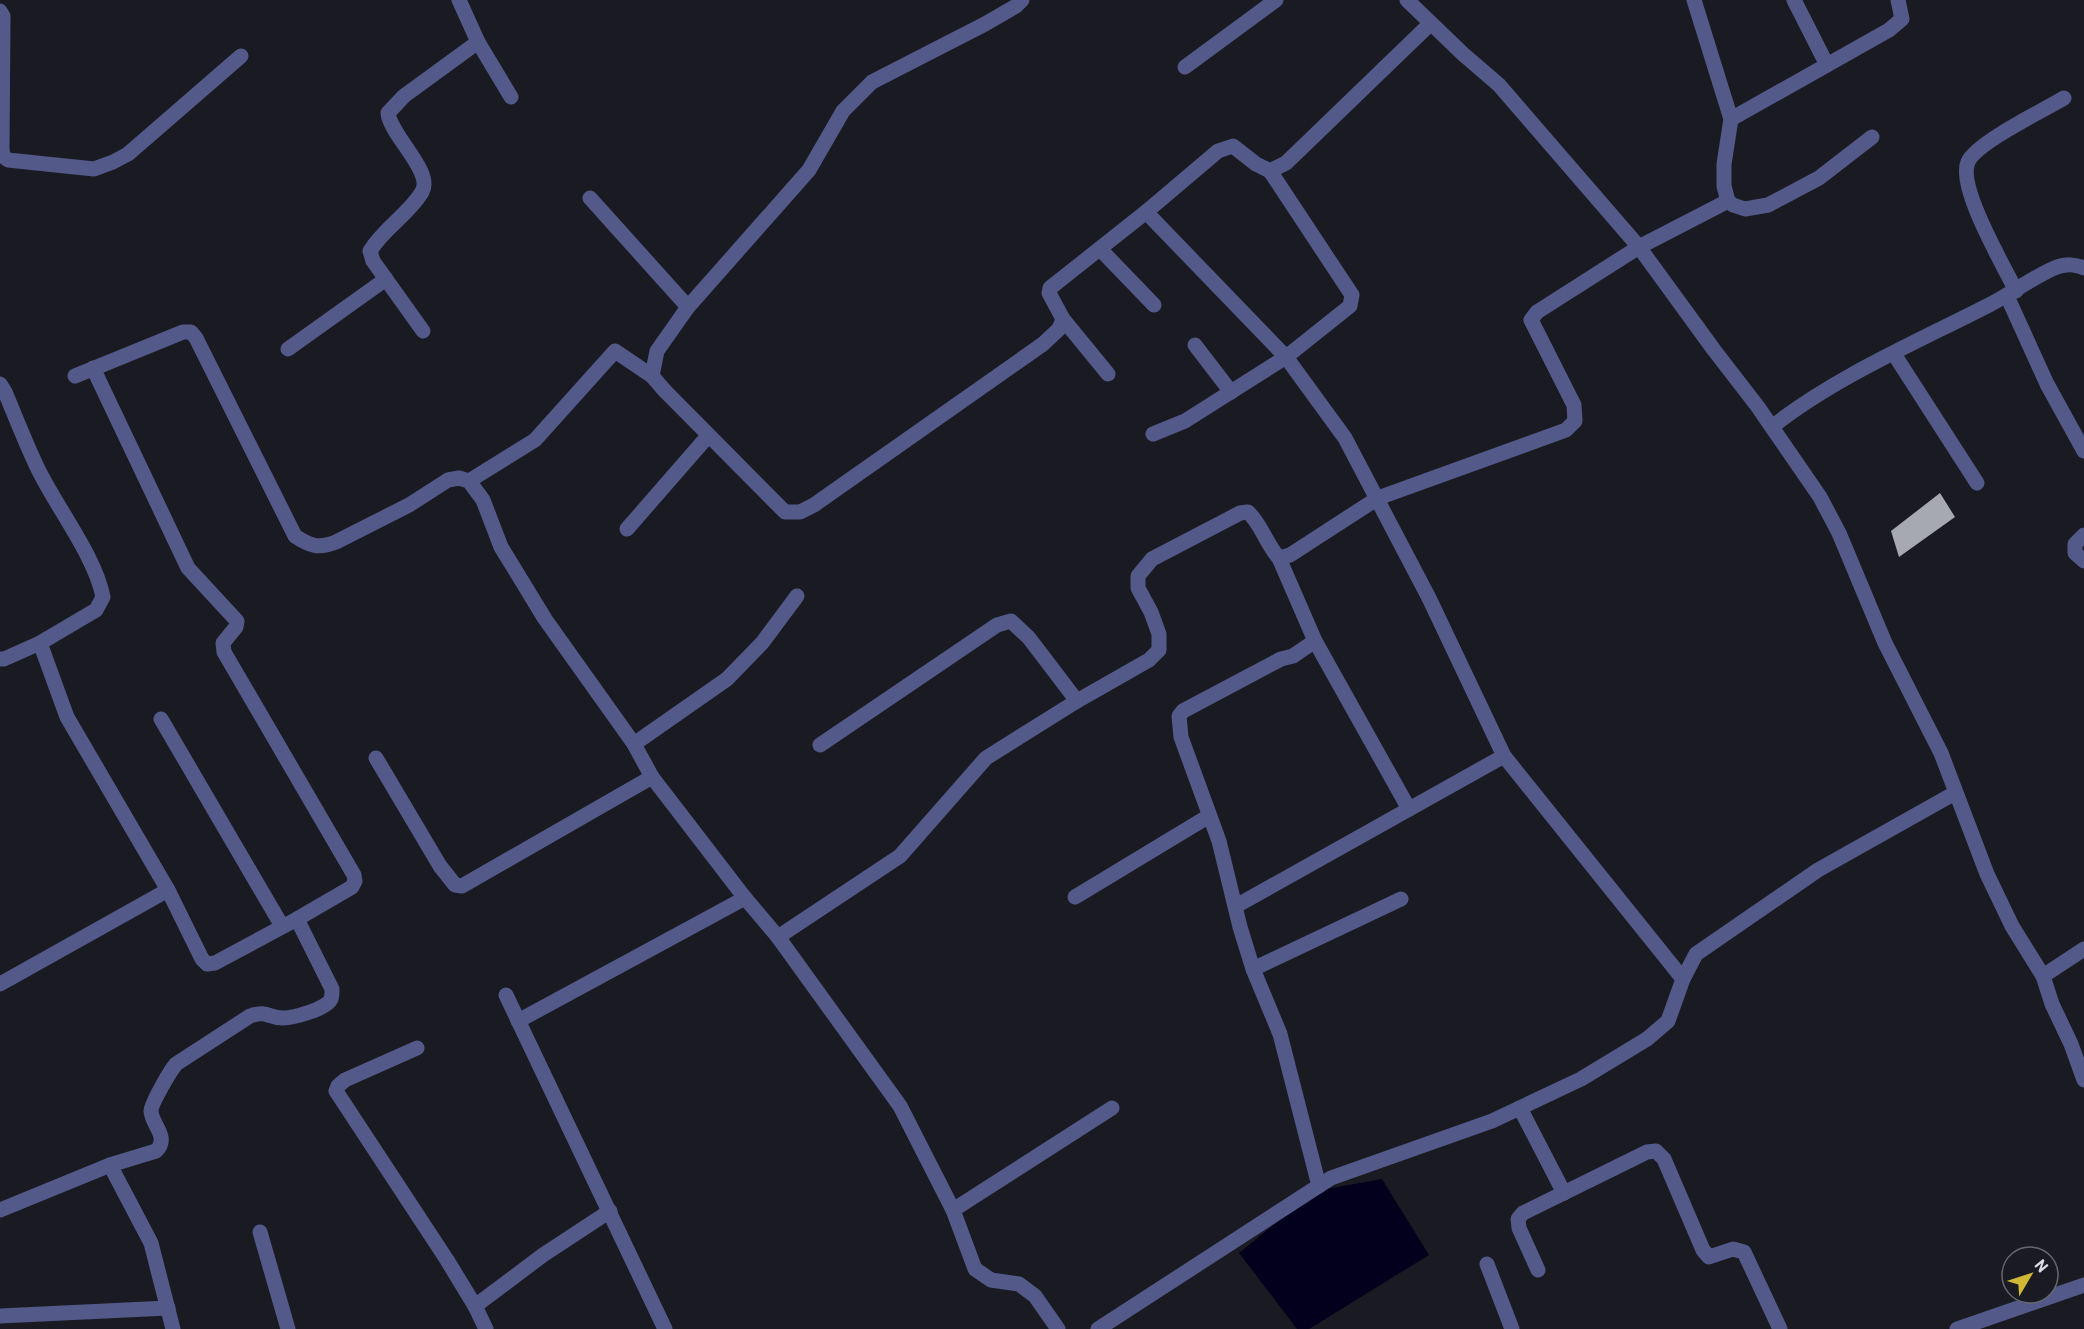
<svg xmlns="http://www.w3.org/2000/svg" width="2084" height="1329" viewBox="0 0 2084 1329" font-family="Barlow,sans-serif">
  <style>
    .water { fill: #03001d }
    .building { fill: #a6a8b2 }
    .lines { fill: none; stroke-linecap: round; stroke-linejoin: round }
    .street { stroke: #535a8a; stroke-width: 15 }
  </style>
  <rect width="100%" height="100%" fill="#1a1b22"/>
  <path class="water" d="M1382,1179L1429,1255L1309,1329H1297L1239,1253L1315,1191Z"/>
  <path class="building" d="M1940,493L1955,517L1899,557L1891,531Z"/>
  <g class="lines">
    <g class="street">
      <path d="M459,0L478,42L511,97"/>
      <path d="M1022,0L1016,6L985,24L872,82L843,111L809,170L688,307L657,351L652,376L665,391L785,512H800L814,505L1043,344L1059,329L1063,319L1049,293L1050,288L1146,212L1218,151L1233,146L1256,164L1270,171L1286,163L1430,24"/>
      <path d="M1407,0L1463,54L1499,85L1639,247L1714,350L1758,407L1820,497L1839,533L1885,643L1941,753L1987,874L2012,926L2043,976L2052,1004L2071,1044L2084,1080"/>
      <path d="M1694,0L1731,119L1724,164V186L1728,201L1733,205L1745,209L1768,205L1819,178L1872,137"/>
      <path d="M1794,0L1827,65"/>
      <path d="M0,11L3,16L2,149L3,156L8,160L94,169L113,162L128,154L241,56"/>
      <path d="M1185,67L1276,0"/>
      <path d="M1731,119L1889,30L1902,19L1898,0"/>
      <path d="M590,198L688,307"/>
      <path d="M1100,249L1154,305"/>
      <path d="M2016,291C2004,266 1957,187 1968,162C1976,143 2044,110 2064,98"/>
      <path d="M2007,296L2047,384L2084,451"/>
      <path d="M1063,319L1108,374"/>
      <path d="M423,331L373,261L370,251C384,228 408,215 422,192C434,172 390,135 388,113L404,96L478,42"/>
      <path d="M1195,345L1231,392"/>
      <path d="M288,349L386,279"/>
      <path d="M1894,354L1977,483"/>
      <path d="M75,376L183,332H191L196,338L295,536C310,546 318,549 336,542L409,505L448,480L459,478L469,481L483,500L501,547L545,619L634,744L652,777L745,898L778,937L900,1106L953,1210L975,1269L991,1280L1019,1284L1035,1296L1058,1329"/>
      <path d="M0,384L5,392C16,418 26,444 38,469C57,508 95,556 103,597L96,610L40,643L4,659H0"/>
      <path d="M1772,427C1833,378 1919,341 1989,305C2009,295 2038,274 2057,267C2068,264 2073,264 2084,268"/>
      <path d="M1153,434L1185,421L1286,357L1350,306L1352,295L1270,171"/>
      <path d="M469,481L535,440L615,351L652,376"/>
      <path d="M627,529L708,436"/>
      <path d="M2084,535L2075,544V553L2084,561"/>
      <path d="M1279,558L1315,641L1409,809"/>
      <path d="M1315,641L1293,656L1281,659L1183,711L1179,716L1181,737L1219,841L1240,927L1253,969L1280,1034L1319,1186"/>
      <path d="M40,643L67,717L168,890L202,959L207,964L215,963L297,919L352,887L355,881L354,875L224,652L223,643L236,627L237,621L188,568L93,368"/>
      <path d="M161,719L282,926"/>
      <path d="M634,744L727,679L762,643L797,596"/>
      <path d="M820,745L997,625L1011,621L1029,638L1077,701"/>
      <path d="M376,758L440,866L455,885L462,886L652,777"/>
      <path d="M1075,897L1209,816"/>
      <path d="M1236,906L1504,756"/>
      <path d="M778,937L900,856L986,758L1077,701L1149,660L1159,650V634L1151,612L1138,588V576L1152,559L1240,513L1248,512C1262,525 1266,544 1279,558L1290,555L1378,498L1566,430L1575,421L1574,405L1531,320L1537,312L1639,247L1728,201"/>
      <path d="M1253,969L1401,899"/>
      <path d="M2043,976L2084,949"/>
      <path d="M1683,979L1696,954L1818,870L1955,793"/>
      <path d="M0,984L168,890"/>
      <path d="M506,995L665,1329"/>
      <path d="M518,1021L745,898"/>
      <path d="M417,1048L345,1080L338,1086L336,1091L447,1260L475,1306L486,1329"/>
      <path d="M1520,1108L1564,1193"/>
      <path d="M110,1165L151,1243L173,1329"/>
      <path d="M0,1210L110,1165L156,1151C170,1137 152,1126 151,1111C151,1104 170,1071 176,1064L250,1016C268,1010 268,1018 283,1018C293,1018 327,1009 331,999C332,996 332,992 332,989L297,919"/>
      <path d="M953,1210L1112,1108"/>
      <path d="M260,1232L288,1329"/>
      <path d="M1487,1264L1512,1329"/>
      <path d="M1538,1270L1519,1228L1518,1219L1523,1213L1647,1152L1656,1151L1664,1159L1703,1250L1709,1257L1733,1249L1744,1252L1780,1329"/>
      <path d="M475,1306L543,1255L610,1211"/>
      <path d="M0,1316L168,1308"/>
      <path d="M1098,1329L1331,1178L1492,1121L1581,1079L1647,1039L1668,1021L1683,979L1504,756L1429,598L1345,438L1286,357L1146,212"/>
      <path d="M1957,1329L2084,1285"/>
    </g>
  </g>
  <g transform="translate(2030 1275) rotate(51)"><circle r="28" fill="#1a1b22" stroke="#67686e" stroke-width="1.5"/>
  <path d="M0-4.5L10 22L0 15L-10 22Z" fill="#d1b736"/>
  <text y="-9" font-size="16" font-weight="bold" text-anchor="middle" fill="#dadbe0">N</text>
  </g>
</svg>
